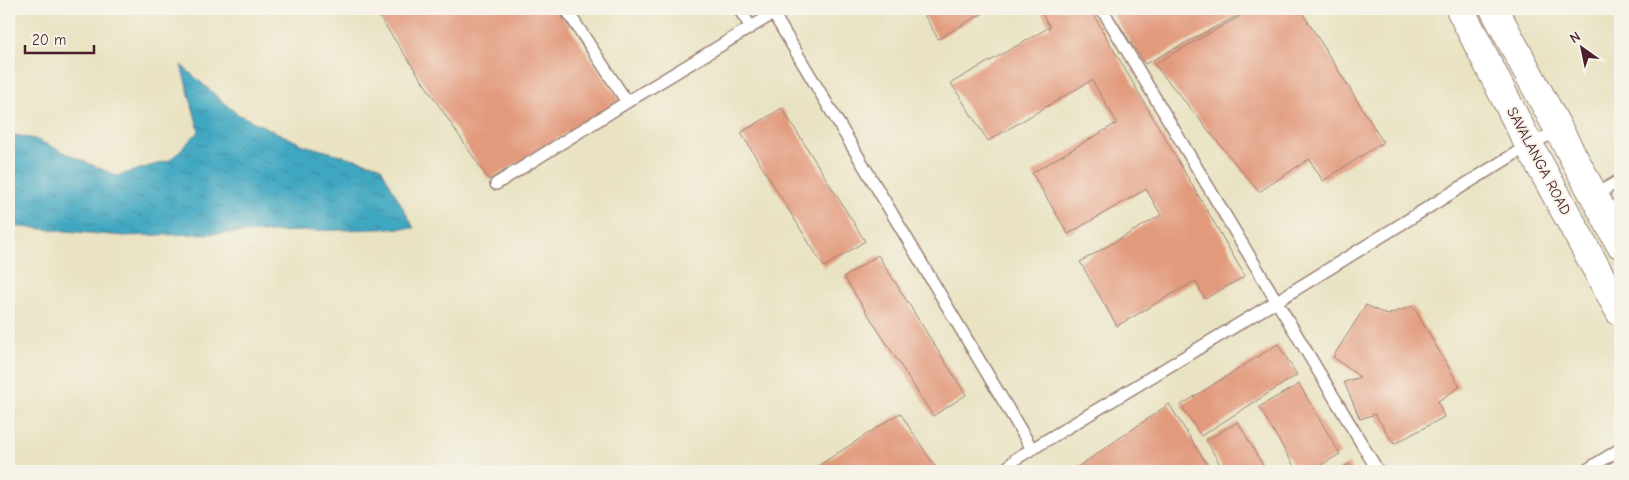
<svg xmlns="http://www.w3.org/2000/svg" width="1629" height="480" viewBox="0 0 1629 480" font-family="'Comic Neue',sans-serif">
  <style>
    .water { fill: url(#water-ripples); stroke: #466376 }
    .building { fill: #e29a7d }
    .lines { fill: none; stroke-linecap: round; stroke-linejoin: round }
    .lane-casing { stroke: #9a8177; stroke-width: 14 }
    .primary-casing { stroke: #9a8177; stroke-width: 30 }
    .lane { stroke: #fff; stroke-width: 11 }
    .primary { stroke: #fff; stroke-width: 28 }
    .labels { text-anchor: middle; stroke-width: 4; stroke-linejoin: round; paint-order: stroke }
    .street-label { font-size: 15px; fill: #4a1f2b; stroke: #f7f3e8 }
  </style>
  <defs>
    <pattern id="water-ripples" width="26" height="14" patternUnits="userSpaceOnUse" patternTransform="scale(1.25)"><rect width="26" height="14" fill="#41a7c1"/><path d="M2 4q2-2 4 0t4 0M15 11q2-2 4 0t4 0" fill="none" stroke="#38879d"/></pattern>
  </defs>
  <rect width="100%" height="100%" fill="#f7f3e8"/>
  <filter id="ink" filterUnits="userSpaceOnUse"><feTurbulence type="fractalNoise" baseFrequency=".02" numOctaves="2"/><feDisplacementMap in="SourceGraphic" scale="10" xChannelSelector="R" yChannelSelector="G"/><feConvolveMatrix kernelMatrix="1 2 1 2 8 2 1 2 1" color-interpolation-filters="sRGB"/></filter>
  <filter id="wash" filterUnits="userSpaceOnUse"><feTurbulence type="fractalNoise" baseFrequency=".0096" numOctaves="4" result="noise"/><feDisplacementMap in="SourceGraphic" scale="20" xChannelSelector="R" yChannelSelector="G"/><feGaussianBlur stdDeviation="1.12" result="paint"/><feColorMatrix in="noise" values="0 0 0 0 0 0 0 0 0 0 0 0 0 0 0 0 0 1.4 0 .05"/><feComposite in="paint" operator="in"/></filter>
  <g filter="url(#wash)">
    <rect width="100%" height="100%" fill="#e9e3c3"/>
    <path class="water" d="M181,65L237,114L304,145L380,166L414,228L123,236L9,226V134L35,139L117,176L170,160L199,131Z"/>
    <g id="blocks">
      <g class="building">
        <path d="M374,9H557L620,101L489,180Z"/>
        <path d="M921,9H990L938,39Z"/>
        <path d="M1039,9H1090L1245,276L1205,299L1195,281L1117,326L1080,262L1161,215L1146,189L1068,234L1032,173L1117,123L1092,80L988,141L951,83L1050,27Z"/>
        <path d="M1109,9H1250L1145,64Z"/>
        <path d="M1253,9H1300L1383,142L1323,181L1309,159L1259,192L1154,64Z"/>
        <path d="M782,108L865,241L824,267L741,133Z"/>
        <path d="M878,255L966,395L933,416L844,277Z"/>
        <path d="M1366,305L1387,315L1413,306L1460,387L1438,401L1444,417L1394,444L1375,414L1360,419L1344,382L1360,377L1333,357Z"/>
        <path d="M1278,344L1297,375L1201,436L1181,405Z"/>
        <path d="M1299,384L1340,454L1311,471H1297L1259,407Z"/>
        <path d="M1169,404L1211,471H1072Z"/>
        <path d="M900,413L938,471H810Z"/>
        <path d="M1238,422L1266,471H1224L1206,440Z"/>
        <path d="M1349,464L1353,471H1336Z"/>
      </g>
    </g>
  </g>
  <g filter="url(#ink)">
    <use href="#blocks" fill-opacity="0" stroke="#9a8177" stroke-width="1"/>
    <g class="lines">
      <defs>
        <g id="lane">
          <path d="M566,9L627,102L781,9"/>
          <path d="M739,9L751,27"/>
          <path d="M1102,9L1378,471"/>
          <path d="M773,13L1032,449"/>
          <path d="M496,184L627,102"/>
          <path d="M1594,196L1620,180"/>
          <path d="M1004,471L1017,458L1032,449L1277,301L1529,145L1559,130"/>
          <path d="M1585,471L1620,449"/>
        </g>
        <g id="primary">
          <path d="M1460,9L1529,145L1620,312"/>
          <path d="M1494,9L1620,244"/>
        </g>
      </defs>
      <use href="#lane" class="lane-casing"/>
      <use href="#primary" class="primary-casing"/>
      <use href="#lane" class="lane"/>
      <use href="#primary" class="primary"/>
    </g>
  </g>
  <g class="labels">
    <g class="street-label">
      <text transform="translate(1539 161) rotate(62)" y="5">SAVALANGA ROAD</text>
    </g>
  </g>
  <rect width="1629" height="480" fill="none" stroke="#f7f3e8" stroke-width="30"/>
  <g transform="translate(1582 48) rotate(327)" stroke="#f7f3e8" stroke-width="4" paint-order="stroke">
  <path d="M0-4L9 19L0 12L-9 19Z" fill="#4a1f2b"/>
  <text y="-8" font-size="14" font-weight="bold" text-anchor="middle" fill="#4a1f2b">N</text>
  </g>
  <path d="M25 45v8h69v-8" fill="none" stroke="#4a1f2b" stroke-width="2.5"/>
  <text x="32" y="45" font-size="15" fill="#4a1f2b" stroke="#f7f3e8" stroke-width="4" paint-order="stroke">20 m</text>
</svg>
